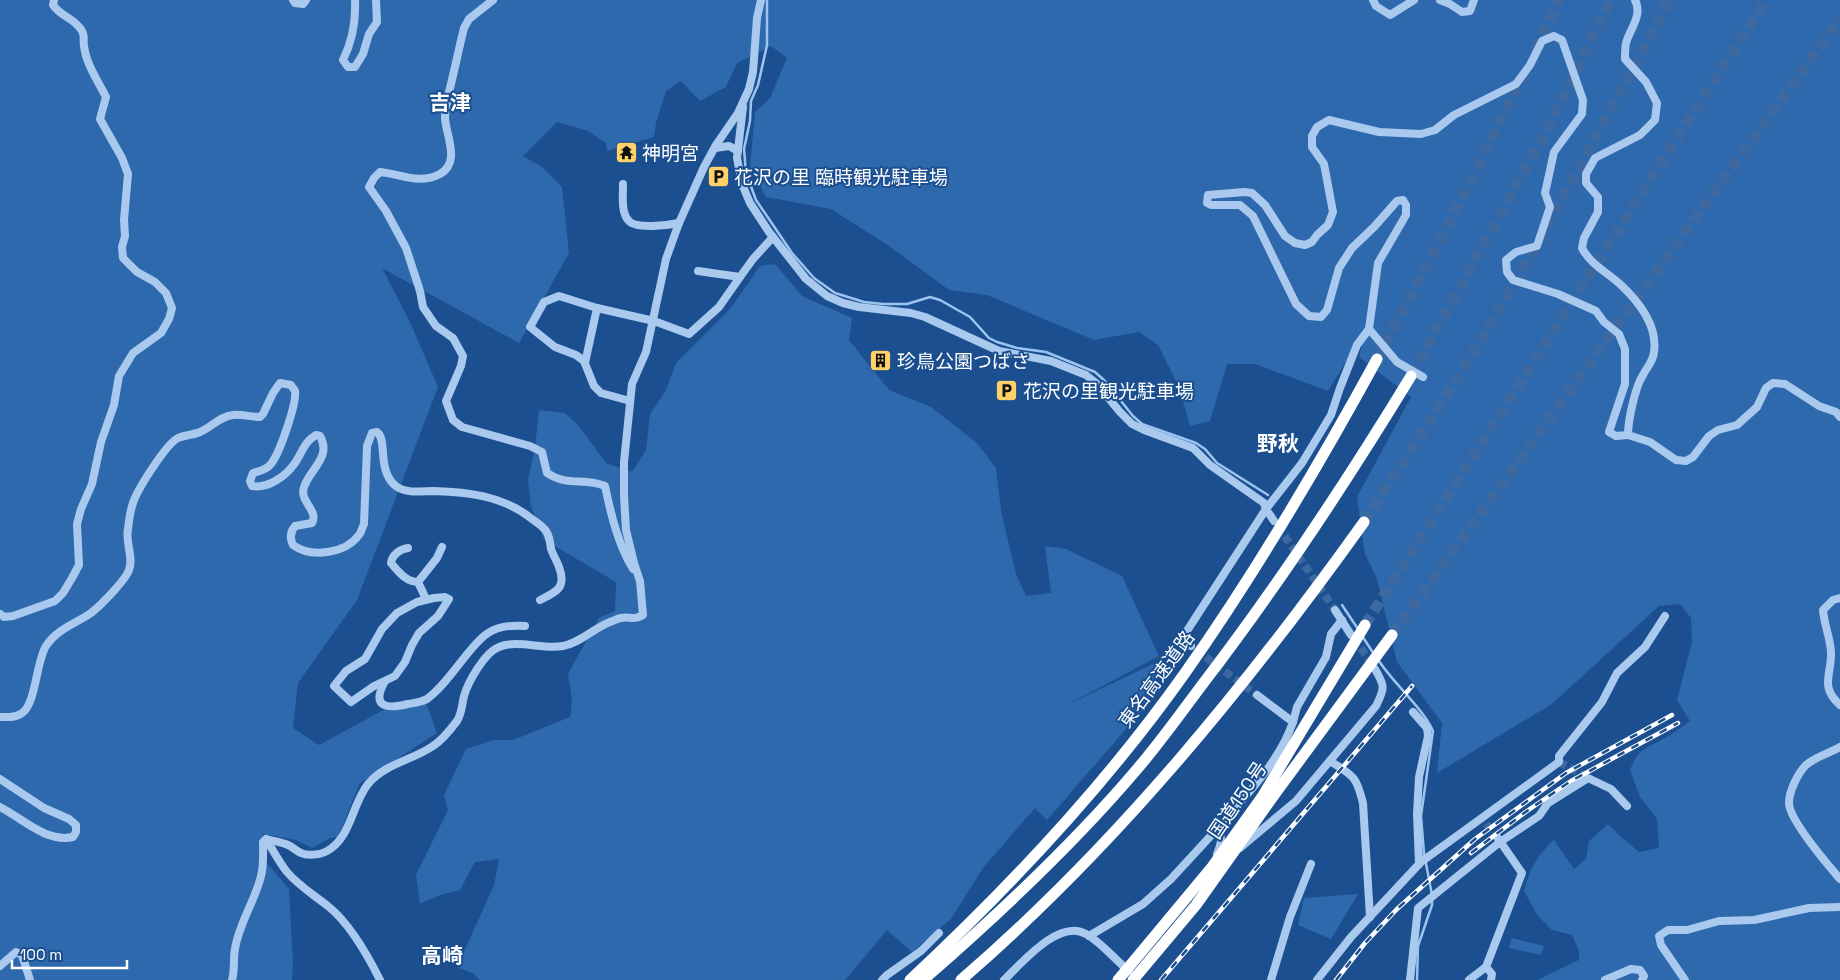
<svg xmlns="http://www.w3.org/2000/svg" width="1840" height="980" viewBox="0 0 1840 980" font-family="'Space Grotesk','Noto Sans JP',sans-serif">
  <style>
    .green { fill: #2e69ad }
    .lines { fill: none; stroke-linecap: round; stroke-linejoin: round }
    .stream { stroke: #9cc4f0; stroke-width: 2.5 }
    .minor-tunnel { stroke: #3d69a0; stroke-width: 8; stroke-dasharray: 8 4; stroke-linecap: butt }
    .highway-tunnel { stroke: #3d69a0; stroke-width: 11; stroke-dasharray: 11 5.5; stroke-linecap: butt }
    .minor { stroke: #a9c9ee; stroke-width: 8 }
    .highway { stroke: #fff; stroke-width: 11 }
    .rail-casing { stroke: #fff; stroke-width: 4.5 }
    .rail { stroke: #1b4f8f; stroke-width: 2.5; stroke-dasharray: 8; stroke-linecap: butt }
    .labels { text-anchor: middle; stroke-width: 4; stroke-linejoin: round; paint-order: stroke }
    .poi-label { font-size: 19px; fill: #fff; stroke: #1b4f8f; text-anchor: start }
    .street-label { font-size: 19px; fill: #fff; stroke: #1b4f8f }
    .quarter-label { font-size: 21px; font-weight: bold; fill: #fff; stroke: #1b4f8f }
  </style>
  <rect width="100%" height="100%" fill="#1b4f8f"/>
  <g class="green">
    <path d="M0,0H1840V980H1537L1579,960V951L1572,935L1552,930L1537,915L1524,891C1529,870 1538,854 1554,840L1574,869L1586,859L1589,841L1608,824L1619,835L1639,852L1659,848L1657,819L1640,797L1630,770C1638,748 1646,749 1663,739C1673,734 1681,727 1690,721L1677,700L1692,642L1691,618L1680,604L1659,606L1552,704L1437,773L1442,723L1397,662L1377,579L1365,554L1357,497L1411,397L1359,357L1366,329L1328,391L1255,364H1227L1210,421L1190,426L1179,387L1158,345L1139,332L1094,340L987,295L949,290L889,246L831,209L766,197L750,167L755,112L770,98L787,58L771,46L737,63L726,87L700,101L681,81L666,91L656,123L654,137L607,151L606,143L588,131L557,122L523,156L542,167L562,187L569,253L519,343L382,268L410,322L438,387L357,600L298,683L293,728L319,745L389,707L425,700L437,733L360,783L338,837L330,838L312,848L296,840L263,834L258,882L267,863L289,889L293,963L292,980H0Z"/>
    <path d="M775,264L802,296L852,318L849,340L889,390L931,407L977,443L996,468L1001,511L1016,574L1026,596L1051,593L1045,546L1066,549L1122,576L1159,656L1067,705L1163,659L1146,706L1047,820L1035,808L983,868L951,919L912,952L887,930L845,980H480L474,974L457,967L494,885L499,859L475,862L460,890L440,895L420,904L416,875L448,810L444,795L466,749L493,740H513L570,717L572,699L568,674L599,618L615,611L616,582L544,540L531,506L528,480L535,448L539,410L565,413L579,426L606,463L632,472L646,450L650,414L665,392L676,363L731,308L760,266Z"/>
    <path d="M1358,894L1331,939L1298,925L1304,898Z"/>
    <path d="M1512,938L1544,946L1541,955L1509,948Z"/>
  </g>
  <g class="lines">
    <g class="stream">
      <path d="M767,0V45L758,85L751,101L750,121L744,149L746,173L756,200L792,253L814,278L835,293L864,302L883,304H907L930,297L940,300L970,317L989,338L997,342L1017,348L1046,352L1095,372L1105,381L1133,416L1142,424L1196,443L1205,449L1217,463L1268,495"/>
      <path d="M1342,605L1358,629"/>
      <path d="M1362,636L1374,654"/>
      <path d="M1379,661C1394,684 1422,707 1433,731L1421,816L1424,853L1432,895"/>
      <path d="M1417,980L1418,946L1432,905V900"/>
    </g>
    <g class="minor-tunnel">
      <path d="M1278,526L1335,610"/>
      <path d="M1354,638L1373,666"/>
      <path d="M1196,650L1257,695"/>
      <path d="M1559,762L1588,778"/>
      <path d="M1486,824L1497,837"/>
    </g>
    <g class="highway-tunnel">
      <path d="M1535,50L1559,0"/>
      <path d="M1377,359L1469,185L1524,74"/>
      <path d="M1411,376L1542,139L1611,0"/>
      <path d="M1364,522L1457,379L1527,262L1650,38L1669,0"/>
      <path d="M1365,625L1766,0"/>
      <path d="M1392,635L1840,19"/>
    </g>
    <g class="minor">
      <path d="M293,0L295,3L303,4L306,0"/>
      <path d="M355,0C356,22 353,40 343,60L348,67H355L363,54L369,34L377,22L376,0"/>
      <path d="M493,0L469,19L464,28C459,48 455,68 450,88C448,97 445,108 445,118C446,136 461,162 440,174C419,185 401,174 380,172L374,178L369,187L386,211L406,248L420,291L423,307L436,326L453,338L463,356L461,366L446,401L453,420L462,427L530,446L542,452L547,473C568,487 584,477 605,486C611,515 618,544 633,569"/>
      <path d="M1373,0L1376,6L1390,15L1414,0"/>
      <path d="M1440,0L1450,4L1462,12L1470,11L1474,0"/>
      <path d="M1635,0C1643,15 1630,29 1626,43C1625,48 1625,54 1625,59L1646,82L1657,103L1655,120L1640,135L1595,158L1586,174V183L1598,197V212L1584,238L1582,248C1590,264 1608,273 1621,285C1639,302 1658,325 1654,352C1653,362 1647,367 1643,375C1635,387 1628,421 1628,435L1650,442L1676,460L1686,461L1693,457L1709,436L1718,430L1737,425L1757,407L1766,388L1773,383L1785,384L1819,406L1836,412L1840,417"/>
      <path d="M743,107L737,158L742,184L750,203L769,232L806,279L827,296L843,303L859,307L911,313L925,317L999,351L1051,361L1086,375L1096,383L1120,412L1132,424L1144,430L1193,448L1210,465L1264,503L1266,509L1183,637L1191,646"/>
      <path d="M715,148L729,146L738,151"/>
      <path d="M623,184C623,195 621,212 628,220C635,230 669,225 679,223"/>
      <path d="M698,271L740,277L753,259L773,237"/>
      <path d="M1369,329L1378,263L1406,215V205L1403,200L1397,201L1374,227L1352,248L1339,268L1327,310L1321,317L1309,316L1296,304L1253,216L1240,205H1211L1207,203L1208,195L1245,192L1252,193L1265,205L1285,236L1295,243L1305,245L1312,242L1317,235L1328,225L1333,212L1324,164L1312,147V136L1317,127L1329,120L1379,132L1421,134L1435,130L1454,115L1516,84L1530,65L1542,41L1554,36L1562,40L1583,100L1582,114L1554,152L1545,193L1550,207L1537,246L1516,252L1506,260L1507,272L1513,280L1558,294L1596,311L1604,322L1619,334L1625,349V384L1609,432L1616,436L1628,435"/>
      <path d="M585,363L597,308"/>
      <path d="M630,401L601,393L594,386L584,361L576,355L555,347L530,327L544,302L559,296L597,308L654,321L689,334L719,307L740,277"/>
      <path d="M1274,521L1266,509L1302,463L1331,415L1340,388L1357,345L1369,329L1397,362L1423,377"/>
      <path d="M408,548C400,549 392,555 391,563C399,572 406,582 418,582"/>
      <path d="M445,597L449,599L438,616L419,633L412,645L405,662L395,676L374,686L351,702L334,686L346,671L365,659L382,629L397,613L417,602L434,598Z"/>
      <path d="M1840,598L1833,600L1823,610C1824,624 1830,637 1831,652C1832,674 1819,686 1840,705"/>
      <path d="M426,599L418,582L437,558L442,547"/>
      <path d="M1335,610L1351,635"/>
      <path d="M0,614L4,617L13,616L55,601L63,593L72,578L79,565L77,524L81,509L92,484L101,442L114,405L119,376L133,353L161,333L169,319L172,308L166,293L155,282L137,272L123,258L122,247L125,236L124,220L128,174L122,158L100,119L106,97C98,81 86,64 84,46C83,41 85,36 82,31C75,18 61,17 53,5L54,0"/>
      <path d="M384,683C371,708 388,709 408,704C414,703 422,702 427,699C449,683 464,653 484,636C496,626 510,625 525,626"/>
      <path d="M1413,712L1427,728L1428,736L1419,777L1417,814L1419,864"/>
      <path d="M0,717C7,717 16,718 22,713C36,704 36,662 46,646C57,629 75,624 91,613C100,606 125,581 129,570C134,558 125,542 128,529C129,520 130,511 133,503C137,490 166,444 178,438C185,435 193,435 200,432C212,427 220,416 233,415C242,414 251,417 260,417L263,414L273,393L280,383L291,385C292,387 294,389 295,391C297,403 279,456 270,465C266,470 259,471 253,473L250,481L252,486C268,489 286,476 295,463C302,453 304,442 316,435L320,436C332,457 310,469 304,487C299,502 319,510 312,523L295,526C290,532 290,539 293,545C311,558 345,554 359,535C361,533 362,528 364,524L367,446L372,433L377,432C388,439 376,472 397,487C408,494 422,491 434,491C468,492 501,496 528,516C534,521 542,525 546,531C550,537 550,543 551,549C553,555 557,561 559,567C567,588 556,592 540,600"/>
      <path d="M1293,722L1297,707L1326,657L1331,634L1342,620"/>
      <path d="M1840,747C1830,753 1815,757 1806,765C1798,773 1789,791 1789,803C1789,820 1828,865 1840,879"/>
      <path d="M1330,761C1353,776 1356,775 1363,803L1370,917"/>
      <path d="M0,779L44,808L69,819L76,825V832L73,837C46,843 22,818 0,807"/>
      <path d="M266,839C273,850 279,862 287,872C299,886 314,895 329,907C350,924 368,956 380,980"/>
      <path d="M1240,848L1296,801L1376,706C1385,688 1385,686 1375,669"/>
      <path d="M1217,854C1221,844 1223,838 1218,828C1245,796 1279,763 1293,722L1257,695"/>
      <path d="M1089,936L1143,904L1171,879L1218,828"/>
      <path d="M0,966L16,952L22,955L30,980"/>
      <path d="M1486,967L1492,974L1491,980"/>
      <path d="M232,980C235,970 233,960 235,949C239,923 255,901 261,876C264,865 263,853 263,842L266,839C273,841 281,842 288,845C293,847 296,851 301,853C307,856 321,855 327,851C351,838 352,804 368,784C384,764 413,760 433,746C441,741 451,729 457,721C462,713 462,704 464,696C468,682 485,652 499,647C518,639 543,650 563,646C580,643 594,628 610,622C614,621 618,618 621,618C631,616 633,621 643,615L640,581L634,563L626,530L624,496V462L632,384L646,352L666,259L679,223L704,167L716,145L738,113L749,89L753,72L757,18L761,0"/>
      <path d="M882,980L887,975L921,951L939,933"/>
      <path d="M1004,980C1021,964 1059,918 1086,934C1101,942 1115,960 1129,971"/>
      <path d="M1271,980L1290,917L1311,864"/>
      <path d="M1317,980L1351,937L1421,862L1559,762V756L1602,702L1617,673L1645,647L1665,616"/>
      <path d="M1410,980L1418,908L1500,842L1539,816L1548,803L1588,778L1611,789L1627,806"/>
      <path d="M1469,980L1486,967L1522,873L1497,837"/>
      <path d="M1605,980L1631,969L1640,970L1644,976L1642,980"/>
      <path d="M1685,980L1661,945L1659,936L1668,930H1687L1719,921L1754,920L1809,908L1840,907"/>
    </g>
    <g class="highway">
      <path d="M910,980C1010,887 1105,786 1185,673C1256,572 1318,467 1377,359"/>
      <path d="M923,980C999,914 1073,845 1138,768C1162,740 1183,710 1205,681C1280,583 1347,481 1411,376"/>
      <path d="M961,980C1115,847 1246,687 1364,522"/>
      <path d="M1118,980L1212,867L1262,797L1365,625"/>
      <path d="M1133,980L1196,905L1277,791L1392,635"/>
    </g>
    <defs>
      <g id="rail">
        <path d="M1471,853L1527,811L1571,781L1678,723"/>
        <path d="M1161,980L1412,686"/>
        <path d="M1336,980L1365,943L1397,909L1475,839L1566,773L1672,715"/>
      </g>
    </defs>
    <use href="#rail" class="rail-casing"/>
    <use href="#rail" class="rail"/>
  </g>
  <defs>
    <symbol id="temple-square" viewBox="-11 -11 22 22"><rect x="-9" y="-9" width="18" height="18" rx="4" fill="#ffd166" stroke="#1b4f8f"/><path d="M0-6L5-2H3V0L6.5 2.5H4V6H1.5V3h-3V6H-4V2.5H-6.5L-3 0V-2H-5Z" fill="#111"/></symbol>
    <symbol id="parking-square" viewBox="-11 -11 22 22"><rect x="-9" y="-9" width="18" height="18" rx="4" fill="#ffd166" stroke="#1b4f8f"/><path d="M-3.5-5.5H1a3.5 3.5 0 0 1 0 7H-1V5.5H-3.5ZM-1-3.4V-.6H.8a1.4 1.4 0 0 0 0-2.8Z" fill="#111"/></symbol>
    <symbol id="building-square" viewBox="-11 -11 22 22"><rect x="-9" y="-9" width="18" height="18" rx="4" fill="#ffd166" stroke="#1b4f8f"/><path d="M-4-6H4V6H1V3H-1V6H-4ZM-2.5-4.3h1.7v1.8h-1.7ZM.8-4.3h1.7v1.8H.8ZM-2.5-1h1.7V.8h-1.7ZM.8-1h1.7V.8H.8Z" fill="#111"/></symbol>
  </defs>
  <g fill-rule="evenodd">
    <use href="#temple-square" x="614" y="140" width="25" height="25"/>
    <use href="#parking-square" x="706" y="164" width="25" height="25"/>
    <use href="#building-square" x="868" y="348" width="25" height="25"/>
    <use href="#parking-square" x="994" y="378" width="25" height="25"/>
  </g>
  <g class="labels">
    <g class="poi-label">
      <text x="642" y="160">神明宮</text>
      <text x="734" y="184">花沢の里 臨時観光駐車場</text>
      <text x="897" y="368">珍鳥公園つばさ</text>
      <text x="1023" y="398">花沢の里観光駐車場</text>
    </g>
    <g class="street-label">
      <text transform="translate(1156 679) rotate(-54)" y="7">東名高速道路</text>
      <text transform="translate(1237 800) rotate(-56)" y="7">国道150号</text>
    </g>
    <g class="quarter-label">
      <text x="450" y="110">吉津</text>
      <text x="1278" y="451">野秋</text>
      <text x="442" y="963">高崎</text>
    </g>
  </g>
  <path d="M12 960v8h115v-8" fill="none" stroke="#ffffff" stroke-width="2.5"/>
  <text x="20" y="960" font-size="15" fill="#ffffff" stroke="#1b4f8f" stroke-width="4" paint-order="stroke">100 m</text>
</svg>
